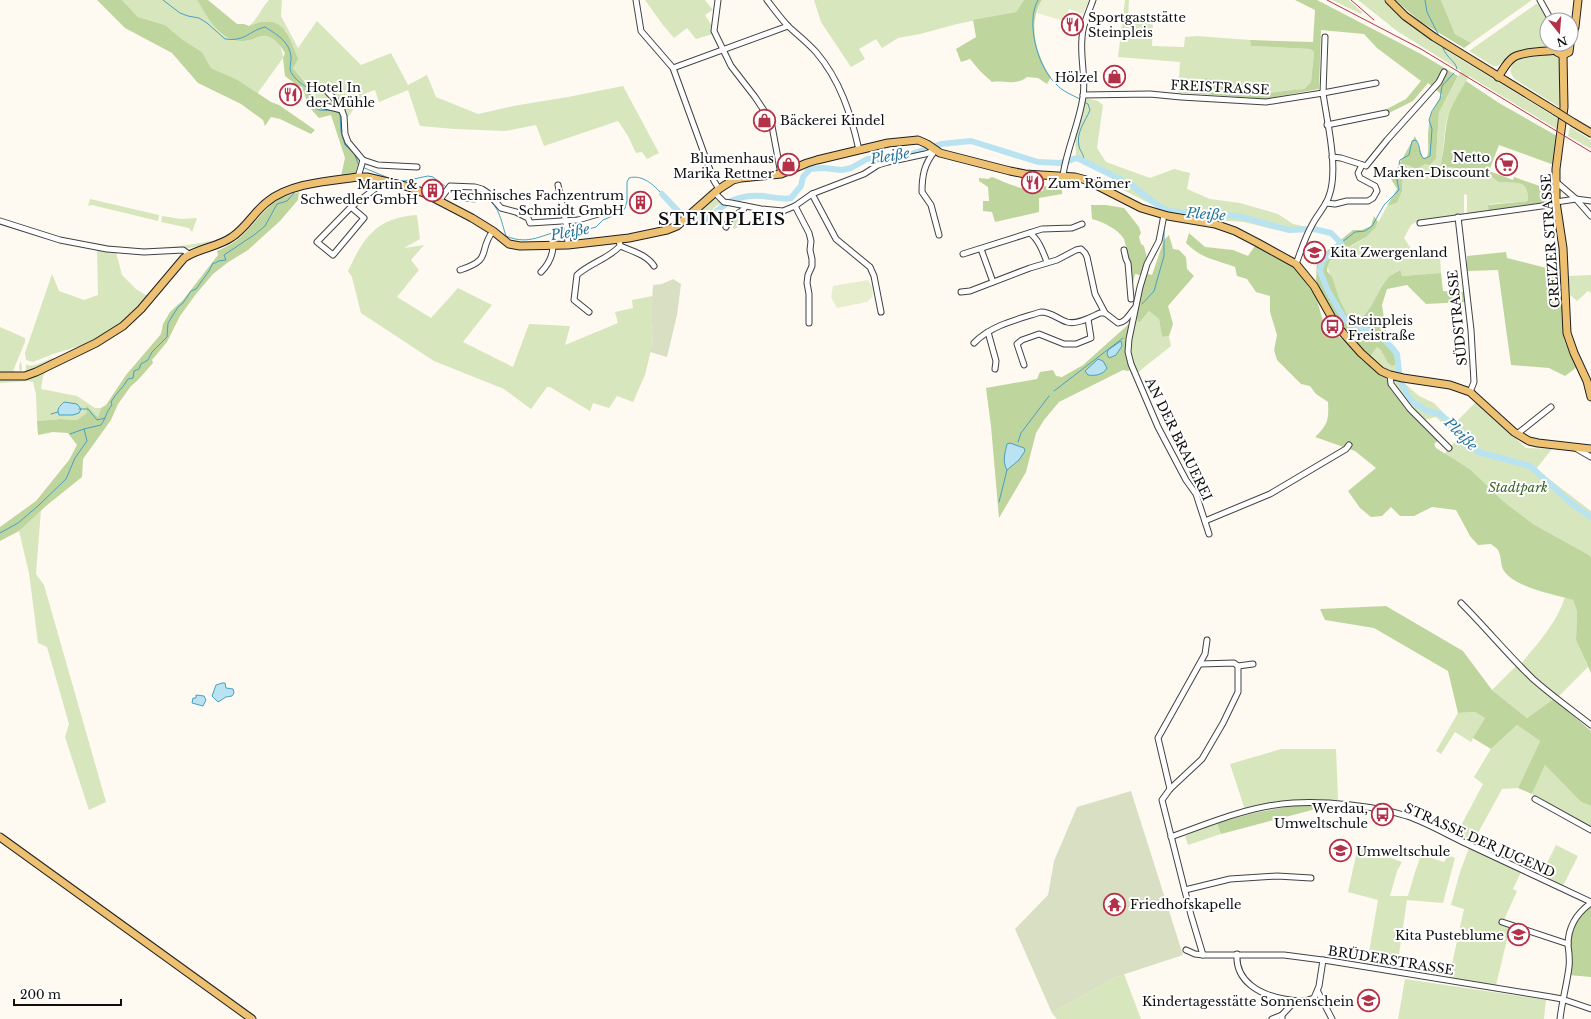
<svg xmlns="http://www.w3.org/2000/svg" width="1591" height="1019" viewBox="0 0 1591 1019" font-family="'Libre Baskerville',serif">
  <style>
    .green { fill: #d7e6bd }
    .forest { fill: #bed59e }
    .cemetery { fill: #d9dfc3 }
    .pitch { fill: #e7eece }
    .water { fill: #bae3f1; stroke: #47a0c2 }
    .lines { fill: none; stroke-linecap: round; stroke-linejoin: round }
    .stream { stroke: #47a0c2; stroke-width: 1 }
    .river { stroke: #bae3f1; stroke-width: 6 }
    .minor-casing { stroke: #424242; stroke-width: 7 }
    .major-casing { stroke: #202020; stroke-width: 9 }
    .minor { stroke: #fff; stroke-width: 5 }
    .major { stroke: #edc072; stroke-width: 7 }
    .rail { stroke: #b43248; stroke-width: 1 }
    .major-bridge-casing { stroke: #202020; stroke-width: 9; stroke-linecap: butt }
    .major-bridge { stroke: #edc072; stroke-width: 7 }
    .labels { text-anchor: middle; stroke-width: 4; stroke-linejoin: round; paint-order: stroke }
    .poi-label { font-size: 13px; fill: #0f0f0f; stroke: #fff; text-anchor: start }
    .street-label { font-size: 13px; fill: #0f0f0f; stroke: #fff }
    .park-label { font-size: 13px; font-style: italic; fill: #386124; stroke: #fff }
    .water-label { font-size: 14px; font-style: italic; fill: #227297; stroke: #fff }
    .district-label { font-size: 17px; font-weight: bold; letter-spacing: 1px; fill: #0f0f0f; stroke: #fff }
  </style>
  <rect width="100%" height="100%" fill="#fefaf1"/>
  <g class="green">
    <path d="M122,0H197L208,17L246,41C251,39 259,35 265,35C276,35 283,48 283,58L257,94L236,79L211,68L202,52L183,40L165,25L138,17Z"/>
    <path d="M269,0H282L281,16L298,48L317,21L361,65L391,53L408,85L427,75L436,97L478,114L513,106L568,97L623,86L659,153L647,159L642,152L636,153L628,136L618,121L544,146L536,125L505,131L455,129L420,126L408,90L379,102L375,90L364,94L348,117L342,118L340,112L316,106L315,100L306,82L293,68L286,31L249,26C258,19 261,8 269,0Z"/>
    <path d="M645,0H705L713,10L705,15L712,26L710,28L713,34L696,39L687,28L674,38L663,25Z"/>
    <path d="M814,0H1024L1016,12L957,24L920,34L898,38L882,48L876,39L859,49L865,59L851,67L821,22Z"/>
    <path d="M1125,0H1129L1128,18L1153,25L1152,46L1184,47L1185,37L1197,36L1250,40L1251,46L1310,49L1314,52L1311,82L1304,89L1259,94H1241L1196,81L1187,90V93H1178L1180,62L1118,57Z"/>
    <path d="M1332,0H1349L1362,12L1361,14Z"/>
    <path d="M1358,0H1384L1399,16L1449,52L1560,120L1558,130L1469,76C1462,89 1453,102 1448,116C1443,132 1445,150 1440,166C1457,169 1487,169 1498,182C1516,185 1528,177 1528,201L1489,204V211L1469,214L1467,212V195L1464,194V215L1418,221L1411,225L1404,238L1418,259L1429,252L1440,256L1441,273L1401,276L1399,270C1393,275 1387,277 1383,284C1375,296 1368,326 1349,319C1345,312 1326,269 1328,265C1331,256 1359,243 1367,236C1376,228 1381,217 1387,206L1397,203L1402,191L1403,168L1405,165L1409,164L1414,168L1436,158L1439,112L1461,71L1397,31Z"/>
    <path d="M1441,0H1532L1471,43L1455,34Z"/>
    <path d="M1536,4H1538L1548,20H1547V44H1551L1549,46C1526,49 1514,49 1498,66H1493L1469,51Z"/>
    <path d="M1554,54L1560,60L1562,109L1516,80L1513,77L1510,71L1513,63L1518,59Z"/>
    <path d="M1084,98L1098,101L1103,105L1097,148L1106,162L1150,178L1174,169L1190,173L1187,189L1210,199L1240,203L1278,214L1293,224L1307,227L1305,232L1276,230L1244,222L1216,220L1166,212L1112,184L1113,176L1076,155L1075,139L1081,121Z"/>
    <path d="M1570,127L1591,140V149L1568,136Z"/>
    <path d="M90,199L159,215L158,221L92,205L88,206Z"/>
    <path d="M714,199L722,203L717,205L703,219L693,218Z"/>
    <path d="M741,212L745,225L734,229L730,223Z"/>
    <path d="M417,215L420,239L404,248L424,245L411,260L419,270L397,297L431,318L458,288L492,305L463,342L513,367L529,324L570,326L565,345L618,323L615,312L633,308L632,300L653,296L651,320L653,342L645,375L633,402L617,396L609,408L593,403L590,411L550,387H547L531,409L504,389L434,361L361,313L352,277L348,271C364,237 376,218 417,215Z"/>
    <path d="M162,216L181,219L197,218L192,232L189,228L161,222Z"/>
    <path d="M211,241L213,244L189,248L131,250L87,243L89,242C103,244 117,247 132,248C158,249 186,246 211,241Z"/>
    <path d="M97,249L116,252L122,275L136,289L149,297L119,327L86,344L53,354L33,362L26,360L25,353L52,274L59,291L84,300L98,295Z"/>
    <path d="M1591,275V293L1588,291L1577,301L1570,295L1568,276Z"/>
    <path d="M152,299L154,300L136,320L122,331L48,370L43,376L41,389L77,396L95,408H101L98,417L86,405L88,413L77,420L61,419L37,421L36,394L33,382L29,381L0,383V327L25,338V342L13,371L20,372L19,366L21,361L22,368L21,372H26V365C39,368 48,356 59,358L115,334Z"/>
    <path d="M1149,311L1159,319L1162,337L1169,336L1171,346L1137,373C1128,350 1132,339 1135,316L1139,323Z"/>
    <path d="M1377,347C1384,352 1385,360 1392,366L1399,364L1401,374L1382,367L1370,357Z"/>
    <path d="M1394,380L1404,383L1419,396L1434,403L1454,424L1476,402L1526,448L1552,449L1536,469L1591,511V558L1589,555L1533,524L1503,501L1471,470L1444,454L1458,438L1436,417L1424,420L1399,391Z"/>
    <path d="M41,510L36,574L44,585L106,802L89,810L65,737L69,724L47,647L38,643L29,573L19,531Z"/>
    <path d="M1565,597L1573,600L1577,611L1576,640L1588,667L1557,698L1527,718L1492,690L1518,664L1520,665C1537,644 1557,623 1565,597Z"/>
    <path d="M1475,712L1485,718L1471,742L1455,732L1441,754L1436,751L1458,713Z"/>
    <path d="M1517,725L1540,741L1518,788L1502,789L1472,844L1456,835L1483,784L1474,777L1491,749Z"/>
    <path d="M1281,749H1336L1338,800L1309,799L1277,803L1245,810L1230,764Z"/>
    <path d="M1545,765L1581,802L1591,806V828L1532,794Z"/>
    <path d="M1217,823L1221,834L1188,845L1185,836Z"/>
    <path d="M1556,845L1578,856L1563,886L1541,875Z"/>
    <path d="M1358,846L1402,862L1397,871L1390,896H1408L1415,872L1421,855L1444,862L1448,855L1455,858L1443,903L1407,900L1397,968L1367,964L1378,900L1348,892Z"/>
    <path d="M1469,848L1521,872L1513,889L1517,891L1503,922L1510,927L1496,985L1449,978L1464,909L1451,905L1460,872Z"/>
    <path d="M1124,974L1141,1019H1057L1052,1013L1116,977Z"/>
    <path d="M1405,979L1546,1000L1544,1019H1398Z"/>
  </g>
  <g class="forest">
    <path d="M97,0H122L138,17L165,25L183,40L202,52L211,68L236,79L271,102L279,105L315,130L311,134L280,119L271,117L265,126L263,120L241,104L198,83L172,53L125,28Z"/>
    <path d="M197,0H208L237,24H244L249,26C283,13 287,32 298,59L293,68C303,80 313,89 316,106L340,112L344,135L359,160L355,174L341,176L345,158L331,115L319,118L309,107L302,87L298,86L285,76L283,58L285,53C263,18 257,49 232,39C215,33 206,14 197,0Z"/>
    <path d="M1024,0H1042C1027,23 1036,56 1051,77L1047,84L1038,78L1027,77C1017,86 1003,80 992,82L980,71L970,59L961,62L956,49L976,37L973,20L1016,12Z"/>
    <path d="M1295,0H1317L1421,54L1458,76L1439,112L1436,158L1430,165L1425,164C1423,165 1419,168 1417,168C1412,169 1410,164 1405,165L1403,168L1402,191L1397,203L1387,206L1397,189L1391,179L1415,136L1423,158L1427,157C1429,150 1428,145 1428,137C1429,118 1431,111 1442,95L1428,83L1413,101L1387,114L1383,111L1406,99L1421,81L1377,48L1364,34L1321,30L1319,89L1265,99L1187,93C1188,89 1190,88 1192,85C1202,74 1219,80 1232,83V92L1259,94L1293,90L1304,89L1311,82L1314,52L1310,49L1251,46L1250,40L1313,42L1315,10Z"/>
    <path d="M1395,0H1441L1455,34L1471,43L1464,48L1421,22Z"/>
    <path d="M1466,81L1499,103L1557,136L1554,165L1499,145L1489,171L1513,180L1514,177L1551,190L1553,201L1489,211L1488,205L1528,201C1528,177 1516,185 1498,182C1487,169 1457,169 1440,166C1445,150 1444,134 1448,117C1451,105 1460,92 1466,81Z"/>
    <path d="M992,177C1012,185 1021,190 1043,191L1044,186L1062,188V194L1039,198V212L995,222L992,212L983,211V201H989L988,187L979,181V178L988,179Z"/>
    <path d="M299,192L298,200L280,221L248,250L227,263L213,274L196,294L180,316L167,342L152,360L153,363L138,380L131,386L118,404L111,420L83,459L82,477L46,506L19,531L0,541V527L36,501L69,460L77,445L68,433L53,432L38,435L37,421L61,419L77,420L87,413L86,405L98,417L101,408L106,405L126,375L161,334L163,324L170,312L183,300L218,255L217,251C247,239 251,222 273,203C281,197 290,195 299,192Z"/>
    <path d="M1091,205H1106L1124,208L1139,227L1141,233L1139,237L1141,244L1144,246L1147,258L1140,275L1135,274L1132,288V271L1124,239C1118,229 1103,222 1092,219Z"/>
    <path d="M1374,216L1378,222L1375,228L1366,237L1352,245L1330,261L1328,265L1327,271L1332,277L1339,298L1349,319C1369,326 1376,290 1387,279C1390,275 1396,273 1400,270L1402,276L1441,273L1443,291L1464,292L1465,302L1426,304L1407,285L1387,289L1382,305L1387,338L1398,354L1399,364L1392,366C1384,361 1385,352 1377,347L1370,357L1344,330L1334,316L1316,281L1317,259L1353,230H1362L1371,226Z"/>
    <path d="M1189,233L1205,247L1233,250L1248,256L1257,243L1296,269L1316,297L1326,331L1335,334L1349,344L1362,360L1386,378L1391,387L1408,410L1439,440L1434,444L1436,448L1471,470L1503,501L1533,524L1589,555L1591,558V673L1576,640L1577,611L1573,600C1554,594 1516,588 1504,571C1500,565 1502,557 1498,550C1497,548 1493,546 1491,544L1478,545L1470,536L1456,510L1432,507L1414,516H1400L1391,507L1382,516L1371,517L1360,508L1348,491L1376,468L1355,451L1315,437C1328,425 1329,419 1328,402L1316,394L1310,386L1301,384L1277,360L1274,350L1277,335L1270,312V296L1256,292L1247,279L1237,276L1235,267C1214,259 1202,259 1186,243Z"/>
    <path d="M1169,235L1173,249L1179,250L1186,257L1187,269L1194,276L1168,306L1173,324L1169,336L1162,337L1159,319L1149,311L1139,323L1135,316L1145,273L1152,275L1164,240Z"/>
    <path d="M1506,252L1507,258L1562,272L1564,339L1570,354L1577,367L1565,376L1549,368L1511,365L1498,270L1467,271V256Z"/>
    <path d="M1130,323C1127,340 1125,353 1130,370L1128,371L1123,370L1059,402L1044,420L1036,433L1026,472L999,518L991,426L986,388L1037,379L1040,372L1053,370L1056,376L1062,377L1083,365Z"/>
    <path d="M1386,606L1463,651L1492,690L1527,718L1554,699L1591,731V806L1581,802L1545,765L1532,794L1518,788L1540,741L1517,725L1491,749L1473,738L1485,718L1475,712L1458,713L1448,671L1374,628L1325,620L1320,609Z"/>
    <path d="M1295,805L1319,806L1312,810L1221,834L1217,823L1254,813Z"/>
    <path d="M1591,903V977L1569,975L1572,926Z"/>
  </g>
  <g class="cemetery">
    <path d="M673,279L681,284L677,315L667,357L650,352L653,342L651,320L653,285L662,284Z"/>
    <path d="M1131,791L1183,955L1116,977L1052,1013L1015,929L1048,895L1054,861L1077,807Z"/>
  </g>
  <g class="pitch">
    <path d="M1042,0H1089L1083,14L1069,9L1064,21L1037,13L1039,5Z"/>
    <path d="M868,280C872,286 874,290 872,297L867,302L837,308L831,297L833,286Z"/>
  </g>
  <g class="water">
    <path d="M1121,341L1122,346L1116,355L1109,358L1107,354L1108,350Z"/>
    <path d="M1098,359L1103,361L1107,368C1103,375 1095,376 1088,375L1085,371Z"/>
    <path d="M64,402L77,404L81,409L79,413L73,415H59C56,409 60,406 64,402Z"/>
    <path d="M1010,443L1024,448L1025,451L1019,460L1007,470C1002,461 1005,453 1007,444Z"/>
    <path d="M222,683H225L226,688L233,689L234,693L232,696L226,697L218,702L212,696L216,685Z"/>
    <path d="M196,695L204,696L206,700L203,706L192,703L193,698H196Z"/>
  </g>
  <g class="lines">
    <g class="stream">
      <path d="M163,0L180,13L188,16L199,18L207,23L225,39C246,42 248,31 265,27C278,35 291,43 291,59C291,62 290,66 290,69C292,78 302,84 309,89C313,123 326,103 340,114L341,132L345,145L354,153L359,166"/>
      <path d="M1038,0C1025,22 1038,68 1056,84C1062,91 1072,95 1080,99"/>
      <path d="M1425,0L1427,12L1439,36"/>
      <path d="M1443,48C1447,59 1456,61 1457,69"/>
      <path d="M1084,102L1088,104L1090,110C1085,122 1076,132 1079,146C1080,152 1084,153 1084,161"/>
      <path d="M362,167L391,179"/>
      <path d="M394,180L404,181L428,176L433,177L446,187"/>
      <path d="M450,191L464,201L475,202L483,197C499,203 501,221 506,236C530,246 541,234 565,230"/>
      <path d="M568,230H586L596,227L603,220L622,212L625,208L627,201V182L629,178C642,174 654,185 662,194"/>
      <path d="M1341,243L1355,232L1365,231L1372,226L1384,205L1399,190L1397,180L1402,172L1399,164L1400,160L1409,155L1412,141L1416,140C1421,146 1418,153 1424,159L1430,156L1432,129L1429,120L1432,111L1440,99L1442,86L1454,73"/>
      <path d="M1142,304L1154,291L1164,256V231"/>
      <path d="M1054,391L1123,338"/>
      <path d="M79,409H88L97,420L105,418"/>
      <path d="M51,414L58,412"/>
      <path d="M70,434L84,429"/>
      <path d="M1018,442L1021,433L1049,396"/>
      <path d="M999,502L1007,470"/>
      <path d="M0,533L18,523L38,506L66,479L75,458L87,441L84,429L101,425C106,418 106,412 112,405L111,402C116,393 123,388 128,379L133,378L134,371L139,369L141,364L148,360L152,352L167,337L168,323L178,307L183,303L191,291L196,289L209,271L213,263H216L218,261L226,260L224,255L254,235L265,226L277,204L287,201L294,193"/>
    </g>
    <path class="river" d="M662,194C673,205 686,225 704,222C724,204 734,194 763,196C772,197 781,200 791,198L801,186L803,177L810,169L823,168L842,170L851,168L867,159L911,154L941,144L971,141L1038,162L1060,163L1077,158L1130,184L1156,204L1168,211L1238,216L1289,230L1314,229L1331,233L1341,243L1322,262L1320,271L1328,291L1345,320L1383,338L1394,350L1397,354L1400,380L1406,393L1412,401L1427,411L1440,414L1453,425L1478,452L1530,466L1571,503L1591,517"/>
    <defs>
      <g id="minor">
        <path d="M636,0L641,31L673,68L714,181L719,189"/>
        <path d="M718,0L714,31L731,66L755,97L771,121L781,174"/>
        <path d="M767,0C774,9 781,19 789,27C798,35 808,43 816,52C840,80 851,114 859,150"/>
        <path d="M1540,0L1551,20"/>
        <path d="M1325,37L1323,93L1376,83"/>
        <path d="M673,68L788,26"/>
        <path d="M324,88L339,104L344,116L345,134L348,142L363,160L358,177"/>
        <path d="M1083,95L1150,94L1181,97L1266,102L1323,93C1327,122 1339,169 1329,196C1326,206 1317,215 1312,225C1305,237 1301,251 1296,264"/>
        <path d="M317,104L342,110"/>
        <path d="M1327,125L1386,113"/>
        <path d="M935,151C924,164 922,176 922,192L931,205L939,235"/>
        <path d="M1332,157L1341,158L1366,166L1387,140L1439,82L1444,72"/>
        <path d="M363,160L378,165L417,167"/>
        <path d="M1063,175C1067,148 1079,124 1083,97C1086,78 1080,58 1082,38C1082,25 1089,12 1093,0"/>
        <path d="M1555,181L1576,199L1591,201"/>
        <path d="M558,185L567,228L568,245"/>
        <path d="M715,193L724,202L731,203L761,209L783,211L795,206L812,194L864,174L878,165L888,162L925,154L935,151"/>
        <path d="M812,194L836,239L870,267L874,276L881,312"/>
        <path d="M439,201L450,186L475,187L482,189L488,193L501,208L516,212L528,218L530,223L578,220L605,212"/>
        <path d="M1556,202L1576,199L1591,216"/>
        <path d="M1326,203L1335,204L1347,201H1368L1373,198L1377,191L1375,186L1360,178L1358,173L1362,165"/>
        <path d="M795,206L809,233L811,241L810,250L812,259V266L808,275L807,283L809,294V323"/>
        <path d="M351,207L364,218L333,255L317,242L351,207L376,188L380,181"/>
        <path d="M1164,215L1159,241L1147,264L1140,287L1129,339L1128,352L1131,364L1158,427L1186,480L1196,494L1209,534"/>
        <path d="M1458,217L1471,330L1474,382L1470,392"/>
        <path d="M0,221L60,240L107,249L144,252L183,250L189,254"/>
        <path d="M1420,223L1556,204"/>
        <path d="M726,227L729,220L744,209L745,206"/>
        <path d="M1030,233C1039,240 1043,252 1047,262"/>
        <path d="M620,246C632,251 647,255 654,266"/>
        <path d="M981,249L993,282"/>
        <path d="M1124,250L1126,259L1128,263L1131,299"/>
        <path d="M963,254L1042,229L1072,228L1082,224"/>
        <path d="M460,270C494,259 477,252 493,231"/>
        <path d="M541,272C548,265 553,256 553,245"/>
        <path d="M961,292L970,291L1030,268L1057,260L1076,250L1081,249L1085,253L1087,257L1095,294L1105,313L1118,323C1126,322 1129,315 1134,309"/>
        <path d="M589,312L574,300L577,275C590,263 608,259 620,246L619,239"/>
        <path d="M988,332L996,361L995,369"/>
        <path d="M974,343C991,325 1019,319 1041,312C1051,312 1058,319 1067,322C1077,325 1091,317 1100,313H1105"/>
        <path d="M1024,365L1017,344L1022,340L1039,334L1064,344H1076L1091,338L1088,319"/>
        <path d="M1390,375L1391,384L1410,409L1449,448"/>
        <path d="M1517,434L1551,407"/>
        <path d="M1577,449L1591,457"/>
        <path d="M1205,521L1270,494L1346,449L1349,445"/>
        <path d="M1461,603C1486,628 1508,655 1533,679C1551,695 1572,710 1591,725"/>
        <path d="M1200,664L1234,663L1238,666L1253,664"/>
        <path d="M1170,789L1158,738L1205,654L1207,640"/>
        <path d="M1535,799L1591,830"/>
        <path d="M1171,837C1208,823 1253,805 1293,803C1327,801 1375,806 1407,816C1427,823 1446,834 1465,843C1507,863 1549,882 1591,902"/>
        <path d="M1185,890L1230,879L1277,876L1311,878"/>
        <path d="M1502,922L1568,944"/>
        <path d="M1186,950L1195,954L1203,955H1284L1330,961L1551,997L1562,999L1591,1009"/>
        <path d="M1237,954C1235,982 1261,995 1284,999C1295,1001 1304,1003 1314,998L1319,986L1323,960"/>
        <path d="M1203,955L1191,915L1162,800L1170,789L1202,759L1223,723L1238,692V666"/>
        <path d="M1318,992L1332,1019"/>
        <path d="M1272,1019L1282,1015"/>
        <path d="M1282,1019V1015L1295,1001"/>
        <path d="M1560,1019C1562,1001 1567,984 1569,967C1570,959 1569,952 1568,945C1568,926 1577,913 1591,903"/>
      </g>
      <g id="major">
        <path d="M1389,0L1405,16L1434,37L1555,111"/>
        <path d="M1571,39L1575,27L1578,0"/>
        <path d="M1556,44L1555,48L1557,52L1563,55L1569,52L1570,44"/>
        <path d="M1563,55L1564,107L1556,169V202L1563,248L1567,333L1574,353L1587,381L1591,397"/>
        <path d="M1498,77C1503,70 1507,61 1514,57C1524,51 1544,52 1556,50"/>
        <path d="M1574,123L1591,133"/>
        <path d="M0,376H25L36,372L96,343L123,326L141,309L184,258C199,248 218,247 232,237C246,228 254,212 267,202C290,183 329,181 358,177H367L409,187L424,193L472,218L493,231L509,244L520,246L568,245L629,238L667,230L677,226L719,189L733,180L741,178L781,174L807,163L817,160L888,143L918,140L927,144L940,153L1010,171L1025,174L1075,177L1086,180L1141,208L1168,216L1215,224L1235,231L1258,243L1296,264L1314,286L1336,325L1361,353L1381,371L1390,375L1403,378L1450,385L1470,392L1514,432L1529,441L1538,443L1591,449"/>
        <path d="M0,837L252,1019"/>
      </g>
    </defs>
    <use href="#minor" class="minor-casing"/>
    <use href="#major" class="major-casing"/>
    <use href="#minor" class="minor"/>
    <use href="#major" class="major"/>
    <g class="rail">
      <path d="M1327,0L1421,49L1591,152"/>
      <path d="M1351,0L1374,20"/>
    </g>
    <defs>
      <path id="major-bridge" d="M1555,111L1574,123"/>
    </defs>
    <use href="#major-bridge" class="major-bridge-casing"/>
    <use href="#major-bridge" class="major-bridge"/>
  </g>
  <defs>
    <symbol id="restaurant-ring" viewBox="-11 -11 22 22"><circle r="9.5" fill="#fff" stroke="#b43248" stroke-width="1.5"/><path d="M-5-6h1v4h1v-4h1v4h1v-4h1v5L-1.5 .5V6h-2V.5L-5-1ZM5-6V6H3V1.5H1.5Q1.5-4 5-6Z" fill="#b43248"/></symbol>
    <symbol id="shop-ring" viewBox="-11 -11 22 22"><circle r="9.5" fill="#fff" stroke="#b43248" stroke-width="1.5"/><path d="M-5-2.5h2.3a2.7 3.5 0 0 1 5.4 0H5L5.5 6h-11ZM-1.5-2.5h3a1.5 2.3 0 0 0-3 0Z" fill="#b43248"/></symbol>
    <symbol id="supermarket-ring" viewBox="-11 -11 22 22"><circle r="9.5" fill="#fff" stroke="#b43248" stroke-width="1.5"/><path d="M-6-5.5h2.5l.6 2H6L4.5 2H-2.5L-4.4-4H-6ZM-1.5 3.2a1.3 1.3 0 1 0 .1 0ZM3 3.2a1.3 1.3 0 1 0 .1 0Z" fill="#b43248"/></symbol>
    <symbol id="building-ring" viewBox="-11 -11 22 22"><circle r="9.5" fill="#fff" stroke="#b43248" stroke-width="1.5"/><path d="M-4-6H4V6H1V3H-1V6H-4ZM-2.5-4.3h1.7v1.8h-1.7ZM.8-4.3h1.7v1.8H.8ZM-2.5-1h1.7V.8h-1.7ZM.8-1h1.7V.8H.8Z" fill="#b43248"/></symbol>
    <symbol id="school-ring" viewBox="-11 -11 22 22"><circle r="9.5" fill="#fff" stroke="#b43248" stroke-width="1.5"/><path d="M0-5L7-2L0 1L-7-2ZM-4 1L0 2.5L4 1V4Q0 6-4 4Z" fill="#b43248"/></symbol>
    <symbol id="bus-ring" viewBox="-11 -11 22 22"><circle r="9.5" fill="#fff" stroke="#b43248" stroke-width="1.5"/><path d="M-5-6H5V4H4V6H2V4H-2V6H-4V4H-5ZM-3.5-4V0h7V-4ZM-3.5 1.2v1.5H-2V1.2ZM2 1.2v1.5H3.5V1.2Z" fill="#b43248"/></symbol>
    <symbol id="temple-ring" viewBox="-11 -11 22 22"><circle r="9.5" fill="#fff" stroke="#b43248" stroke-width="1.5"/><path d="M0-6L5-2H3V0L6.5 2.5H4V6H1.5V3h-3V6H-4V2.5H-6.5L-3 0V-2H-5Z" fill="#b43248"/></symbol>
  </defs>
  <g fill-rule="evenodd">
    <use href="#restaurant-ring" x="1060" y="12" width="25" height="25"/>
    <use href="#shop-ring" x="1102" y="64" width="25" height="25"/>
    <use href="#restaurant-ring" x="278" y="82" width="25" height="25"/>
    <use href="#shop-ring" x="752" y="108" width="25" height="25"/>
    <use href="#supermarket-ring" x="1494" y="152" width="25" height="25"/>
    <use href="#shop-ring" x="776" y="152" width="25" height="25"/>
    <use href="#restaurant-ring" x="1020" y="170" width="25" height="25"/>
    <use href="#building-ring" x="420" y="178" width="25" height="25"/>
    <use href="#building-ring" x="628" y="190" width="25" height="25"/>
    <use href="#school-ring" x="1302" y="240" width="25" height="25"/>
    <use href="#bus-ring" x="1320" y="314" width="25" height="25"/>
    <use href="#bus-ring" x="1370" y="802" width="25" height="25"/>
    <use href="#school-ring" x="1328" y="838" width="25" height="25"/>
    <use href="#temple-ring" x="1102" y="892" width="25" height="25"/>
    <use href="#school-ring" x="1506" y="922" width="25" height="25"/>
    <use href="#school-ring" x="1356" y="988" width="25" height="25"/>
  </g>
  <g class="labels">
    <g class="poi-label">
      <text x="1088" y="22">Sportgaststätte<tspan x="1088" dy="15">Steinpleis</tspan></text>
      <text x="1098" y="82" text-anchor="end">Hölzel</text>
      <text x="306" y="92">Hotel In<tspan x="306" dy="15">der Mühle</tspan></text>
      <text x="780" y="125">Bäckerei Kindel</text>
      <text x="1490" y="162" text-anchor="end">Netto<tspan x="1490" dy="15">Marken-Discount</tspan></text>
      <text x="774" y="163" text-anchor="end">Blumenhaus<tspan x="774" dy="15">Marika Rettner</tspan></text>
      <text x="1048" y="188">Zum Römer</text>
      <text x="418" y="189" text-anchor="end">Martin &amp;<tspan x="418" dy="15">Schwedler GmbH</tspan></text>
      <text x="624" y="200" text-anchor="end">Technisches Fachzentrum<tspan x="624" dy="15">Schmidt GmbH</tspan></text>
      <text x="1330" y="257">Kita Zwergenland</text>
      <text x="1348" y="325">Steinpleis<tspan x="1348" dy="15">Freistraße</tspan></text>
      <text x="1368" y="813" text-anchor="end">Werdau,<tspan x="1368" dy="15">Umweltschule</tspan></text>
      <text x="1356" y="856">Umweltschule</text>
      <text x="1130" y="909">Friedhofskapelle</text>
      <text x="1504" y="940" text-anchor="end">Kita Pusteblume</text>
      <text x="1354" y="1006" text-anchor="end">Kindertagesstätte Sonnenschein</text>
    </g>
    <g class="street-label">
      <text transform="translate(1220 87) rotate(3)" y="5">FREISTRASSE</text>
      <text transform="translate(1550 241) rotate(-94)" y="5">GREIZER STRASSE</text>
      <text transform="translate(1457 318) rotate(-96)" y="5">SÜDSTRASSE</text>
      <text transform="translate(1179 439) rotate(64)" y="5">AN DER BRAUEREI</text>
      <text transform="translate(1480 840) rotate(24)" y="5">STRASSE DER JUGEND</text>
      <text transform="translate(1391 960) rotate(9)" y="5">BRÜDERSTRASSE</text>
    </g>
    <g class="park-label">
      <text x="1518" y="492">Stadtpark</text>
    </g>
    <g class="water-label">
      <text transform="translate(890 156) rotate(-9)" y="5">Pleiße</text>
      <text transform="translate(1206 214) rotate(4)" y="5">Pleiße</text>
      <text transform="translate(570 232) rotate(-10)" y="5">Pleiße</text>
      <text transform="translate(1461 434) rotate(45)" y="5">Pleiße</text>
    </g>
    <g class="district-label">
      <text x="722" y="225">STEINPLEIS</text>
    </g>
  </g>
  <g transform="translate(1559 32) rotate(163)"><circle r="19" fill="#ffffff" stroke="#9f9f9f"/>
  <path d="M0-3L7 15L0 10L-7 15Z" fill="#b43248"/>
  <text y="-6" font-size="11" font-weight="bold" text-anchor="middle" fill="#0f0f0f">N</text>
  </g>
  <path d="M14 999v6h107v-6" fill="none" stroke="#0f0f0f" stroke-width="2"/>
  <text x="20" y="999" font-size="12" fill="#0f0f0f" stroke="#ffffff" stroke-width="3" paint-order="stroke">200 m</text>
</svg>
